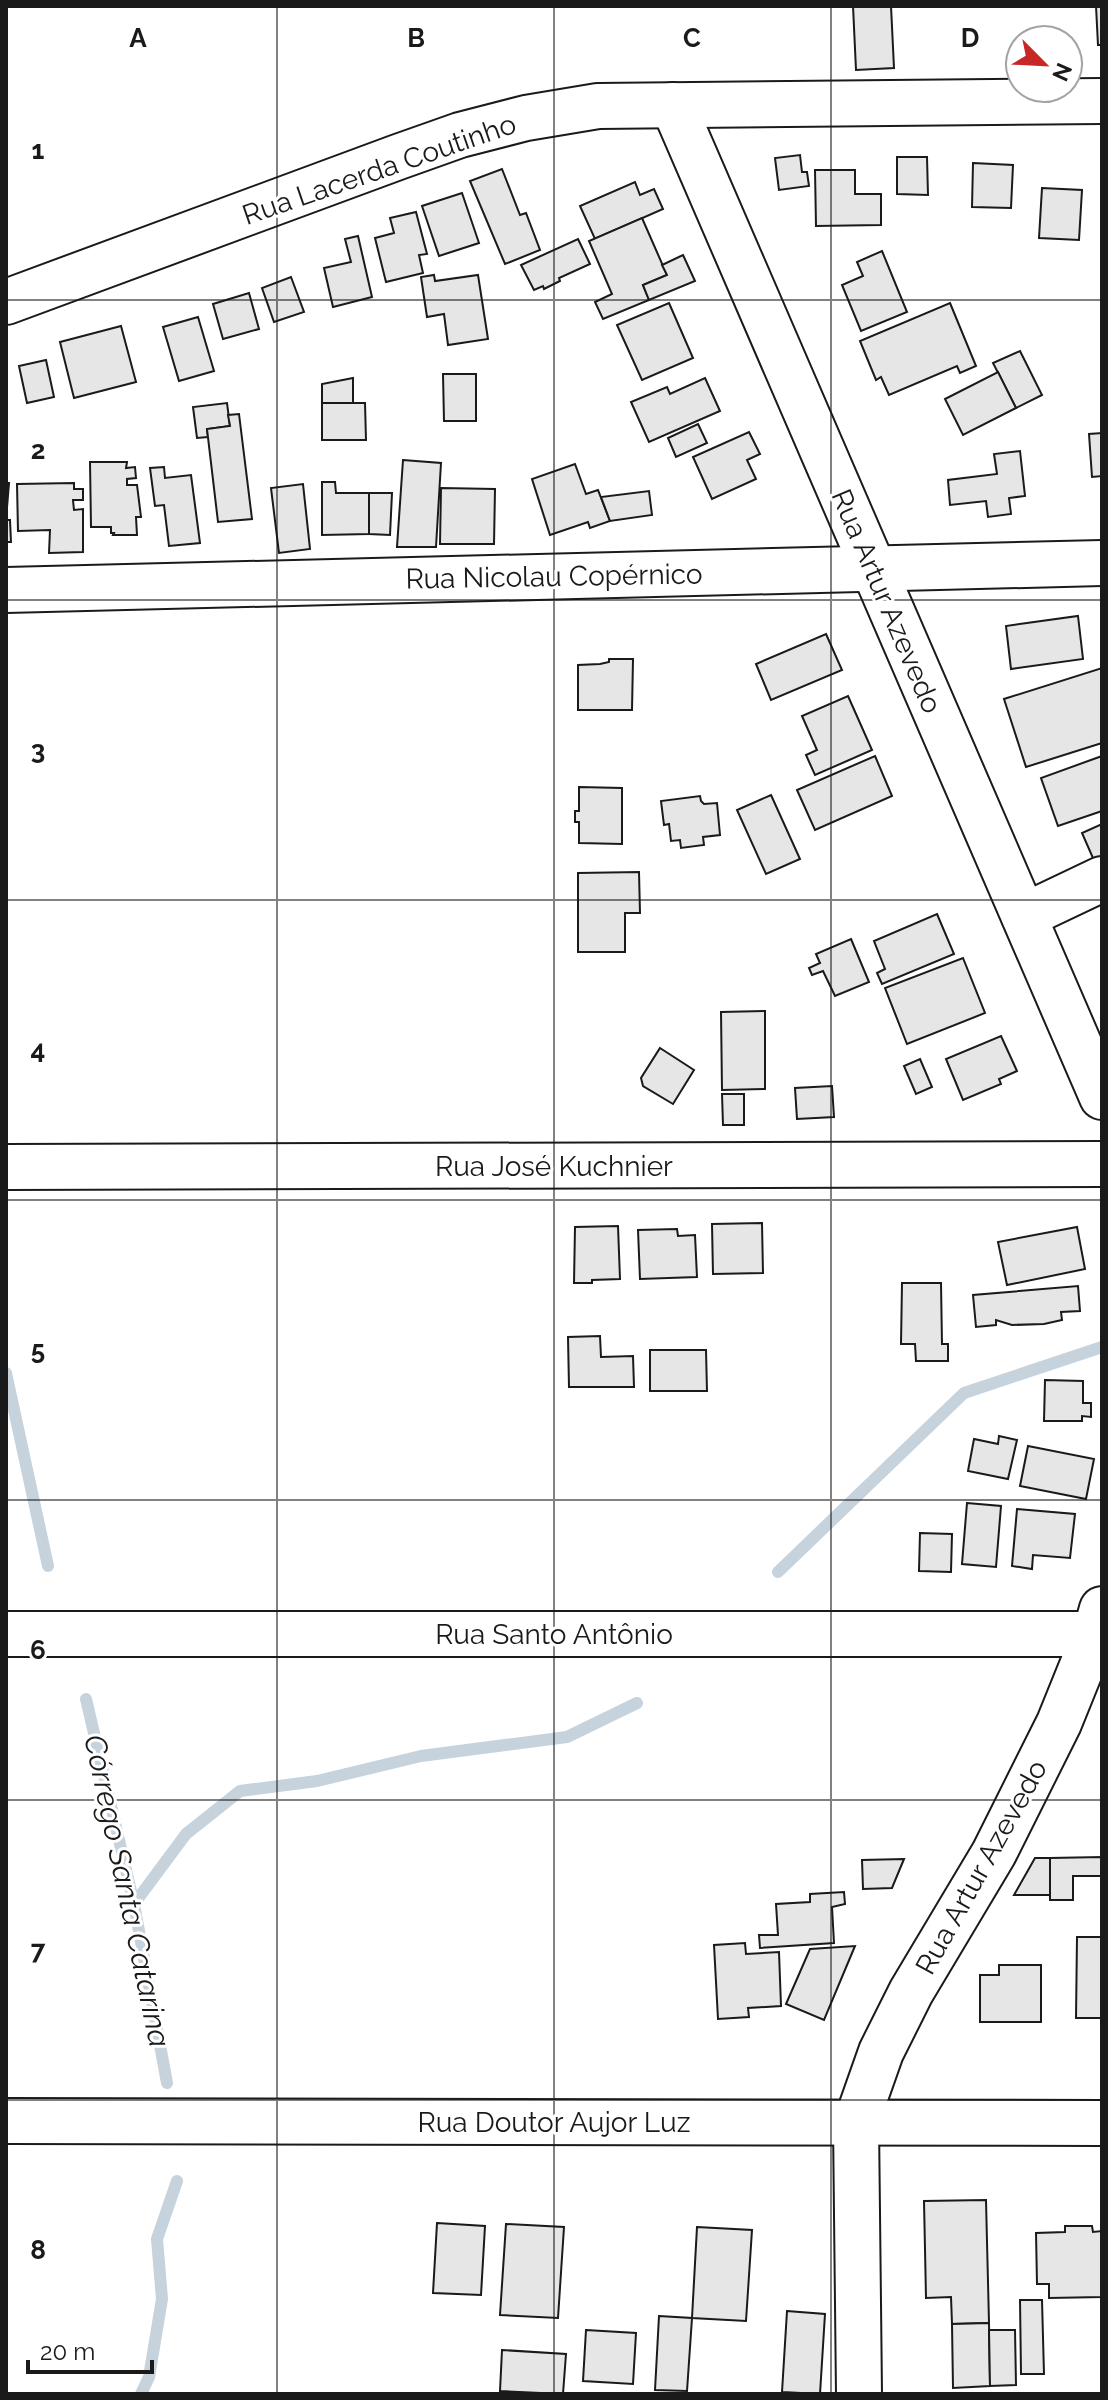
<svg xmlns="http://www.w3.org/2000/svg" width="1108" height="2400" viewBox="0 0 1108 2400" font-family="Raleway,sans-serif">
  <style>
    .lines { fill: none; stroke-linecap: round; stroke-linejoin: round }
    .stream { stroke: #c6d2dc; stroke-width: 12 }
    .building { fill: #e6e6e6; stroke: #1a1a1a; stroke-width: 2 }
    .minor-casing { stroke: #1a1a1a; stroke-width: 48 }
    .minor { stroke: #fff; stroke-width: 44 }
    .grid { fill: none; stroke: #1a1a1a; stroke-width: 2; stroke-opacity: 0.55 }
    .labels { text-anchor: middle; stroke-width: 6; stroke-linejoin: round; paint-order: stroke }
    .street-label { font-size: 28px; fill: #1a1a1a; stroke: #fff }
    .water-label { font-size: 30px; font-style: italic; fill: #1a1a1a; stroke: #fff }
    .grid-label { font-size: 26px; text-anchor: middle; font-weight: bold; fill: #1a1a1a; stroke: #fff; stroke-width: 6; stroke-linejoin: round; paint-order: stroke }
  </style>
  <rect width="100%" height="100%" fill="#fff"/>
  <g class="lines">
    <g class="stream">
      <path d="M6,1373L48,1566"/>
      <path d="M778,1572L964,1393L1102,1347"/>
      <path d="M86,1699L134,1904L167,2083"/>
      <path d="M134,1904L186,1834L240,1791L317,1781L421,1756L567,1737L637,1703"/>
      <path d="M141,2394L149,2377L162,2299L157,2239L177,2181"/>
    </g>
  </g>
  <g class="building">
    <path d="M853,6H891L894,68L856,70Z"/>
    <path d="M1096,6H1102V45H1098Z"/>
    <path d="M800,155L802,172H807L809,186L779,190L775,158Z"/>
    <path d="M897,157H927L928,195L897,194Z"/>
    <path d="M973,163L1013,165L1011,208L972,207Z"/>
    <path d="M502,169L520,215L526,213L540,250L505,264L470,181Z"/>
    <path d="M815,170H855V194H881V225L816,226Z"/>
    <path d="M635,182L640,195L654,189L663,209L595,239L580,206Z"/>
    <path d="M1042,188L1082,190L1079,240L1039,238Z"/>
    <path d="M462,193L479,243L439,256L422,206Z"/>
    <path d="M416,212L427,254L419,255L423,273L386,282L375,238L394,233L390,218Z"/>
    <path d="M642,218L667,275L643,285L649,300L603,319L595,302L612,294L589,241Z"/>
    <path d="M358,236L372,297L333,307L324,268L351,262L345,239Z"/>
    <path d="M578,239L590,264L559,278L560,281L544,289L543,286L534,290L521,265Z"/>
    <path d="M882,251L907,312L861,331L842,285L863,276L857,262Z"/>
    <path d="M683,255L695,281L649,300L643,285L667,275L662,265Z"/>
    <path d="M434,275L435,281L478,275L488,339L448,345L444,314L427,317L421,277Z"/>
    <path d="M291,277L304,312L274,322L262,288Z"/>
    <path d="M249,293L259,329L223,339L213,304Z"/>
    <path d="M669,303L693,358L642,380L617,325Z"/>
    <path d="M950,303L976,366L960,373L957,366L889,395L881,377L876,380L860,341Z"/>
    <path d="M198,317L214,371L179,381L163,327Z"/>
    <path d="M121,326L136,382L74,398L60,342Z"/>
    <path d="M1020,351L1042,395L1016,408L993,363Z"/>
    <path d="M46,360L54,397L27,403L19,366Z"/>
    <path d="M998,372L1016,408L963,435L945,399Z"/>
    <path d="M443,374H476V421H444Z"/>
    <path d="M353,378V403H322V384Z"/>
    <path d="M705,378L720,411L649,442L631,402L667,387L670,394Z"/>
    <path d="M227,403L230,426L207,429L208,437L197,438L193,407Z"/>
    <path d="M322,403H365L366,440H322Z"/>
    <path d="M239,414L252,519L218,522L207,429L230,426L228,415Z"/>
    <path d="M698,424L707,443L676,457L668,438Z"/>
    <path d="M749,432L760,454L747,460L756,479L712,499L693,457Z"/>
    <path d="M1102,433V483V476L1092,477L1089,434Z"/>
    <path d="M1020,451L1025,496L1009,498L1011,514L988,517L986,501L950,505L948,480L997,474L994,454Z"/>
    <path d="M403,460L441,463L436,547H397Z"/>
    <path d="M90,462H127L126,468L135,467L136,478L127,479V485H137L141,517H136L137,535H113L114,533H111V527H91Z"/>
    <path d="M575,464L586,494L598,490L610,521L590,528L588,522L550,535L532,479Z"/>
    <path d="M164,467L165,478L191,475L200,543L169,546L164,505L155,506L150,468Z"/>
    <path d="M322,482H335L336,493H369V534L322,535Z"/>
    <path d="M6,483H9L6,520H10L11,542H6Z"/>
    <path d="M74,483V489H83V500H73L74,510L83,509V552L49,553L50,530L18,531L17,484Z"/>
    <path d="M303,484L310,549L279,553L271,488Z"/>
    <path d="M441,488L495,489L494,544H440Z"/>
    <path d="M649,491L652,515L610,521L601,497Z"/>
    <path d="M369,493H392L390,535L369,534Z"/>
    <path d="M1078,616L1083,659L1011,669L1006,626Z"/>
    <path d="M826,634L842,670L771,700L756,664Z"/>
    <path d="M609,659H633L632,710H578V665L600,664L609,662Z"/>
    <path d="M1102,668V743L1026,767L1004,699Z"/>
    <path d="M848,696L872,750L815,775L806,755L817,750L802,716Z"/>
    <path d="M875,756L892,796L815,830L797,790Z"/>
    <path d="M1102,756V811L1058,826L1041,778Z"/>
    <path d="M579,787L622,788V844L579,843V822H575V811H579Z"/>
    <path d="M771,795L800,859L766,874L737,810Z"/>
    <path d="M700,796L701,801L704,804L717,803L720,835L703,837L704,845L681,848L680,840L671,841L669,824L664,825L661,801Z"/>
    <path d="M1102,824V863L1096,865L1082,833Z"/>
    <path d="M639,872L640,913H625V952H578V873Z"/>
    <path d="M937,914L954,954L882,984L877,973L885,969L874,941Z"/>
    <path d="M851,939L869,982L835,996L823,971L812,975L809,968L820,963L816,954Z"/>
    <path d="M963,958L985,1013L907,1044L885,988Z"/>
    <path d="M765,1011V1089L722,1090L721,1012Z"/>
    <path d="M1001,1036L1017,1071L999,1079L1001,1084L963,1100L946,1059Z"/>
    <path d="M660,1048L694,1070L673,1104L643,1086L641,1078Z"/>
    <path d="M920,1059L932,1087L916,1094L904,1066Z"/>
    <path d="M832,1086L834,1117L797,1119L795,1088Z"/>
    <path d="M722,1094H744V1125H723Z"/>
    <path d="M762,1223L763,1273L713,1274L712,1224Z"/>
    <path d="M618,1226L620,1279L592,1280V1283H574L575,1227Z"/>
    <path d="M1077,1227L1085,1269L1007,1285L998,1242Z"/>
    <path d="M677,1229L678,1236L695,1235L697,1277L640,1279L638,1230Z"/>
    <path d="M902,1283H941L942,1344H948V1361H916L915,1344H901Z"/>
    <path d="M1078,1286L1080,1311L1061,1312L1062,1320L1044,1324L1012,1325L996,1320V1325L976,1327L973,1295Z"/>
    <path d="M600,1336L601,1357L633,1356L634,1387H569L568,1337Z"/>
    <path d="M650,1350H706L707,1391H650Z"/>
    <path d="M1045,1380L1083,1381V1403H1091V1417L1082,1416V1421H1044Z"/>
    <path d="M999,1436L1017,1440L1008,1479L968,1471L974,1439L998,1444Z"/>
    <path d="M1028,1446L1094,1459L1086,1499L1020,1486Z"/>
    <path d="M967,1503L1001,1506L996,1567L962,1564Z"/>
    <path d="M1017,1509L1075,1514L1070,1558L1033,1555L1032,1569L1012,1566Z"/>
    <path d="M920,1533L952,1534L951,1572L919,1571Z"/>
    <path d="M1102,1857V1876H1073V1900H1050V1858Z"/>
    <path d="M1035,1858H1050V1895H1014Z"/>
    <path d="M904,1859L892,1888L863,1889L862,1860Z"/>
    <path d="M844,1892L845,1904L832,1907L834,1943L760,1948L759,1935H778L776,1904L810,1902V1894Z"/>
    <path d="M1077,1937H1102V2018H1076Z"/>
    <path d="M745,1943L746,1954L779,1952L781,2006L748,2008L749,2017L718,2019L714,1945Z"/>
    <path d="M855,1946L824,2020L786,2004L810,1949Z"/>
    <path d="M999,1965H1041V2022H980V1975H999Z"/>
    <path d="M986,2200L989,2323L952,2324L951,2297L926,2298L924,2201Z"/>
    <path d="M437,2223L485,2226L481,2295L433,2293Z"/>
    <path d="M506,2224L564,2227L558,2318L500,2315Z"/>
    <path d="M1065,2226H1092L1093,2232L1102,2231V2297L1049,2298V2284H1037L1036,2233L1065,2232Z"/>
    <path d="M697,2227L752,2230L746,2321L692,2318Z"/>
    <path d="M1020,2300H1042L1044,2374H1021Z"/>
    <path d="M787,2311L825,2314L820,2394L782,2392Z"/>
    <path d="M659,2316L692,2318L687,2391L655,2390Z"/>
    <path d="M989,2323L990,2386L953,2388L952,2324Z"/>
    <path d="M586,2330L636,2333L633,2384L583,2381Z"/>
    <path d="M989,2330H1015L1016,2385L990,2386Z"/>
    <path d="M502,2350L566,2354L563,2394L500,2391Z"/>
  </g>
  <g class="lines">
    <defs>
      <g id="minor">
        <path d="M673,105L1102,1097"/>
        <path d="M6,302L398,157L460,135L526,118L598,106L1102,101"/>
        <path d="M6,590L1102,563"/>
        <path d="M1024,916L1102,879"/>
        <path d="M6,1167L1102,1164"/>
        <path d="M6,1634H1102"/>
        <path d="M6,2121L1102,2123"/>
        <path d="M859,2394L856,2123L881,2052L911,1992L994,1853L1059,1723L1095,1634L1102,1609"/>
      </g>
    </defs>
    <use href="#minor" class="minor-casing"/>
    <use href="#minor" class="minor"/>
  </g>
  <path class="grid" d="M277,6V2394M554,6V2394M831,6V2394M6,300H1102M6,600H1102M6,900H1102M6,1200H1102M6,1500H1102M6,1800H1102M6,2100H1102"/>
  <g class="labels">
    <g class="street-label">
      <text transform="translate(379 169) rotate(-19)" y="10">Rua Lacerda Coutinho</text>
      <text transform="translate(554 576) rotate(-1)" y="10">Rua Nicolau Copérnico</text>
      <text transform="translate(887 601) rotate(67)" y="10">Rua Artur Azevedo</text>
      <text x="554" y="1176">Rua José Kuchnier</text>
      <text x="554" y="1644">Rua Santo Antônio</text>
      <text transform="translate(981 1867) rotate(-61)" y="10">Rua Artur Azevedo</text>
      <text x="554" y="2132">Rua Doutor Aujor Luz</text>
    </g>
    <g class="water-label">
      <text transform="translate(127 1891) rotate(78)" y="10">Córrego Santa Catarina</text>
    </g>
  </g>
  <g class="grid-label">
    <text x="138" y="47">A</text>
    <text x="416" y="47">B</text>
    <text x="692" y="47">C</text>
    <text x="970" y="47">D</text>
    <text x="38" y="159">1</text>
    <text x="38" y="459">2</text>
    <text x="38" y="759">3</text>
    <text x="38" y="1059">4</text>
    <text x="38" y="1359">5</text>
    <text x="38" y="1659">6</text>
    <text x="38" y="1959">7</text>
    <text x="38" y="2259">8</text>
  </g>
  <rect width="1108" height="2400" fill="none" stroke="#1a1a1a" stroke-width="16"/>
  <g transform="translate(1044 64) rotate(114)"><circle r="38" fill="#ffffff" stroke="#a3a3a3" stroke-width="2"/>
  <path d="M0-6L14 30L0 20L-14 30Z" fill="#c62828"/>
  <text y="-12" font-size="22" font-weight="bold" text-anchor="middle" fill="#1a1a1a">N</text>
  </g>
  <path d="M28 2360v12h124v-12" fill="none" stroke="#1a1a1a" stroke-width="4"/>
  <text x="40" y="2360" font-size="24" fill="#1a1a1a" stroke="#ffffff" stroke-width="6" paint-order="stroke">20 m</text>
</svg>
